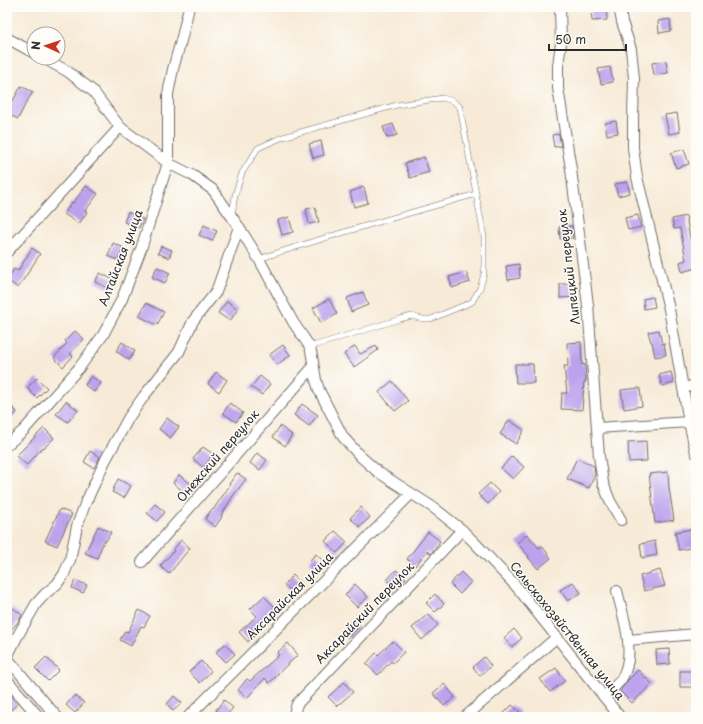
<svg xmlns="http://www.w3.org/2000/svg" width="703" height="724" viewBox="0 0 703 724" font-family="'Playpen Sans',sans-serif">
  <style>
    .building { fill: #bba2ed }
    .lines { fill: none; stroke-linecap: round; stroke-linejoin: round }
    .lane-casing { stroke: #726e68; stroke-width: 6 }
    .street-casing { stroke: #726e68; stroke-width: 12 }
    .lane { stroke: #fff; stroke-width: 5 }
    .street { stroke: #fff; stroke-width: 10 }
    .labels { text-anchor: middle; stroke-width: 3; stroke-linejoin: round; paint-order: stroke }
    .street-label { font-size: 12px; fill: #2b2b2b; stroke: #fdfcf7 }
  </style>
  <rect width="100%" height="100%" fill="#fdfcf7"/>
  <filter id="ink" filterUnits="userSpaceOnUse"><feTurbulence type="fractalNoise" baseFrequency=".025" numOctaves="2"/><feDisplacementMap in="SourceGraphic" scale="8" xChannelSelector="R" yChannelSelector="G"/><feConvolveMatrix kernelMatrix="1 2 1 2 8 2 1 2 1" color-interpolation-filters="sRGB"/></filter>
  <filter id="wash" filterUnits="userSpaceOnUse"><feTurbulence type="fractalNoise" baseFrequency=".012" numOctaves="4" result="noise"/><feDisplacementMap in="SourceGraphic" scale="16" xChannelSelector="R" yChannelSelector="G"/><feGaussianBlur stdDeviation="0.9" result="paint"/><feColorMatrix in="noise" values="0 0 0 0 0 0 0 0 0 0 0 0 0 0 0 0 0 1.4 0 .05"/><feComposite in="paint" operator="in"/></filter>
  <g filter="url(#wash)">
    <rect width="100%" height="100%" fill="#f7ebd8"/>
    <g id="blocks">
      <g class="building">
        <path d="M591,7H606L607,20L592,21Z"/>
        <path d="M670,19L671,31L659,33L658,21Z"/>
        <path d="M666,61L668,73L654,75L652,63Z"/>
        <path d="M610,67L613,82L601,84L598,69Z"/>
        <path d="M21,86L33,92L26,103L18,119L7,114V109L11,100L13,101Z"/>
        <path d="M677,113L680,132L669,134L665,115Z"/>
        <path d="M616,121L618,133L607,135L605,123Z"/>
        <path d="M393,124L397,135L387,138L383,127Z"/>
        <path d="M559,134L561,146L554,147L552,135Z"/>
        <path d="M321,141L324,155L313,158L309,144Z"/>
        <path d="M684,149L689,164L676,168L671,153Z"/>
        <path d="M424,157L429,172L410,178L405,163Z"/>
        <path d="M627,182L630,193L618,196L615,184Z"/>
        <path d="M86,186L98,194L85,211L87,212L79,224L64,214L72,202L73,203Z"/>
        <path d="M364,187L368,203L354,207L350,192Z"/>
        <path d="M315,207L319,222L309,224L306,209Z"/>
        <path d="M128,212L143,219L139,228L124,222Z"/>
        <path d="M638,215L641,227L628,230L625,218Z"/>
        <path d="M686,216L690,238L696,237V268L682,272L680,262L686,260L680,228L674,229L672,219Z"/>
        <path d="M289,217L293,232L282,235L278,220Z"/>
        <path d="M204,225L217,231L212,241L199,235Z"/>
        <path d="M572,226L573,238L560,239L559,227Z"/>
        <path d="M113,243L124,248L118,260L108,256Z"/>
        <path d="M161,246L172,250L169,258L158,253Z"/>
        <path d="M32,248L40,254L18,288L7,280L14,269L18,271Z"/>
        <path d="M519,264L520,278L508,280L506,266Z"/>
        <path d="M157,267L170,273L165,283L152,277Z"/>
        <path d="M466,272L470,282L452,288L449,277Z"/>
        <path d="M100,273L114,280L110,289L95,282Z"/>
        <path d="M560,284H574L575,297L560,298Z"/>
        <path d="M363,292L368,305L351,312L347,298Z"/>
        <path d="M653,297L655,307L644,309L643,299Z"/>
        <path d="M329,299L337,314L321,323L313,308Z"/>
        <path d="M227,301L238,309L230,321L218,313Z"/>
        <path d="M146,303L164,312L157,325L139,316Z"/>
        <path d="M659,330L662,344L664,343L666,355L655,357L652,342H651L648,332Z"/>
        <path d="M75,331L84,339L70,354L73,356L63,367L54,358L67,343L65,341Z"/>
        <path d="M122,342L135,351L129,360L116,351Z"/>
        <path d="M581,342L582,365L585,364L586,381L584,382L582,410L561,409L562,393H567L564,366H568L567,343Z"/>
        <path d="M283,345L290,355L277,365L269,355Z"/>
        <path d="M355,346L360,354L376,346L378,350L354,367L344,354Z"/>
        <path d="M515,364H533L534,383H516Z"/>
        <path d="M216,372L227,380L219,392L208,384Z"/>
        <path d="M671,372L674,383L662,386L659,375Z"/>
        <path d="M91,376L101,383L94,392L85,385Z"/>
        <path d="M260,376L270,384L262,395L251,387Z"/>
        <path d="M37,378L47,388L37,398L27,388Z"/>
        <path d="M392,381L408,401L395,411L379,392Z"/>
        <path d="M640,388L642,406L624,409L621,390Z"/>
        <path d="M66,401L78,410L68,422L56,414Z"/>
        <path d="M7,402L17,412L7,423Z"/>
        <path d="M230,403L243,413L236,422L223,413Z"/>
        <path d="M302,404L318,415L309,426L294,415Z"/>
        <path d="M167,418L179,427L170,438L159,429Z"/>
        <path d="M509,420L524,430L516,444L500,434Z"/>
        <path d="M280,426L292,435L285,446L273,437Z"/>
        <path d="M44,428L54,438L44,448L43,447L27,465L16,456Z"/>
        <path d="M646,441L647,461L629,462L628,442Z"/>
        <path d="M203,447L213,454L204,468L193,459Z"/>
        <path d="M90,451L100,457L94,468L84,462Z"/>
        <path d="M257,453L267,460L260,470L250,463Z"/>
        <path d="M512,456L524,467L513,479L501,468Z"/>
        <path d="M577,458L594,466L595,475L589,488L567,479Z"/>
        <path d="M668,472L669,488L674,520L655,523L649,474Z"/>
        <path d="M237,473L246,479L233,496L221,516L222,517L215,527L205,519L212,509L213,510L230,485L229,484Z"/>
        <path d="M179,475L190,483L183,491L173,483Z"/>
        <path d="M118,479L131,486L124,498L112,492Z"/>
        <path d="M490,483L499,492L488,504L478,494Z"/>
        <path d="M155,504L165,512L157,521L147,513Z"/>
        <path d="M361,507L370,517L360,527L350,518Z"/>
        <path d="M60,509L72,514L57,546L45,541Z"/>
        <path d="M98,526L111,532L106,541H104L97,558L85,553Z"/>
        <path d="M692,529L696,547L679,550L675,532Z"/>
        <path d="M335,531L347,542L337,553L325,541Z"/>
        <path d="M428,532L440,541L431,554L427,551L415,566L407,559Z"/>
        <path d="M527,534L539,548L542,546L551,558L538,569L528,557L529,556L517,543Z"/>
        <path d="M181,540L190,548L169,574L160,566L174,551L173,550Z"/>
        <path d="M655,541L657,555L642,558L640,544Z"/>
        <path d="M316,554L325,563L318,570L309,561Z"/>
        <path d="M396,570L406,578L397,588L387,580Z"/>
        <path d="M660,570L665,586L644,591L640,576Z"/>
        <path d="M461,572L471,582L460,594L450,584Z"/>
        <path d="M293,575L303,585L294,594L284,585Z"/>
        <path d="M75,580L87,585L83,593L72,588Z"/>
        <path d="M573,582L581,593L568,601L560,590Z"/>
        <path d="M355,584L368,597L357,607L345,595Z"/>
        <path d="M435,594L444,604L435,612L426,603Z"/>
        <path d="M264,596L276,608L253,630L256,634L248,642L239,632L257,616L250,609Z"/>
        <path d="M13,608L22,615L18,622L7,634V614Z"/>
        <path d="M139,610L150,616L144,627L141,626L131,646L120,640L125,631L128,632Z"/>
        <path d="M428,614L438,625L422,640L412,628Z"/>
        <path d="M352,621L358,628L348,638L342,632Z"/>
        <path d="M514,629L522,638L512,647L504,638Z"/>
        <path d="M393,641L404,652L393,663L391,661L378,675L366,664L376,653L378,655Z"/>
        <path d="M288,643L298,655L277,674L278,675L269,683L265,678L247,698L238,690L247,679L250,681L279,655L277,653Z"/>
        <path d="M225,644L235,654L226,662L216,652Z"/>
        <path d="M669,649L670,664L657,665L656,650Z"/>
        <path d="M46,657L59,670L48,681L35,668Z"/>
        <path d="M484,657L491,666L480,676L473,667Z"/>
        <path d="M201,661L211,671L200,683L189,672Z"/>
        <path d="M556,668L565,681L550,692L540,679Z"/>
        <path d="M638,670L652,684L632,703L620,691L628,680Z"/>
        <rect x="680" y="671" width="16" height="16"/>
        <path d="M344,682L353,692L337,706L328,697Z"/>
        <path d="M444,684L455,697L444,706L433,693Z"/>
        <path d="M7,690L18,704L7,713Z"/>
        <path d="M75,695L84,703L75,713L66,705Z"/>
        <path d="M174,696L182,703L173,711L167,704Z"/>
        <path d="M224,700L233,708L225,717H224L216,710Z"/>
        <path d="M512,705L520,712L516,717H500Z"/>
      </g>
    </g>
  </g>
  <g filter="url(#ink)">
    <use href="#blocks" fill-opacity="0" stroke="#726e68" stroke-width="1"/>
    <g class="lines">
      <defs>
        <g id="lane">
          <path d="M232,216L235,195L242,173L258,148L283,137L397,105L443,98L453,101L460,107L484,237V274L480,288L472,302L431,319H422L412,316L400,319L310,347"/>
          <path d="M259,259C330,235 403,215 476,194"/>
        </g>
        <g id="street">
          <path d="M560,7L561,43L558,66V88L571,169L588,305L599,456L603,483L610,501L621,520"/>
          <path d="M619,7L622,22L631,49L634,78L633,117V148L637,177L669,309L689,422L696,453"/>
          <path d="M7,38L34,53"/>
          <path d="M43,58L67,71L93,91L120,127L168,163L192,175L213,190L239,227L259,259L293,322L310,347L312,356L316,380L319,390L343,437L360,456L378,472L434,508L462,530L475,543L516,586L620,717"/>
          <path d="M7,252L120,127"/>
          <path d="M683,388L696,385"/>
          <path d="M597,428L689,422"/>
          <path d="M7,445L24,430L79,368L103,335L122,299L141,249L168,163V94L173,69L182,37L189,7"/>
          <path d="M142,562L313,367"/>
          <path d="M628,640L696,634"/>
          <path d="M7,657L17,637L36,604L45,594L57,584L64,574L70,560L77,526L85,504L106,459L129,417L144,396L179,352L193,321L216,292L239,227"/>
          <path d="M7,658L57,717"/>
          <path d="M7,680L39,717"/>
          <path d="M604,697C610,691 620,683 623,676C636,652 623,616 617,591"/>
          <path d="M188,717L411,494"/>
          <path d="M293,717L297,704L462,530"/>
          <path d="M465,717L557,637"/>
        </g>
      </defs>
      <use href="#lane" class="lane-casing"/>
      <use href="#street" class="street-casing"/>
      <use href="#lane" class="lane"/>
      <use href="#street" class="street"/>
    </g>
  </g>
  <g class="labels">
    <g class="street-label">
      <text transform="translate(121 258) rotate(-69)" y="4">Алтайская улица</text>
      <text transform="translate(569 267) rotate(-97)" y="4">Липецкий переулок</text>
      <text transform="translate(218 456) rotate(-49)" y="4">Онежский переулок</text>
      <text transform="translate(290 596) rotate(-45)" y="4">Аксарайская улица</text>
      <text transform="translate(365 613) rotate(-46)" y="4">Аксарайский переулок</text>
      <text transform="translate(567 631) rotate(51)" y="4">Сельскохозяйственная улица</text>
    </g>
  </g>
  <rect width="703" height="724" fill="none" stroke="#fdfcf7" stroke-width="24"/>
  <g transform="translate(46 46) rotate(273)"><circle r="19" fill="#fdfcf7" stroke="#a9a8a5"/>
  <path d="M0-3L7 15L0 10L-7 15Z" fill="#c8321e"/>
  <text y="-6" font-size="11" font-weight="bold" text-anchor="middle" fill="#2b2b2b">N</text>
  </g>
  <path d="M549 44v6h77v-6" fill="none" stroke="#2b2b2b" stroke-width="2"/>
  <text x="555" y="44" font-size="12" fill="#2b2b2b" stroke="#fdfcf7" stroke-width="3" paint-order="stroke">50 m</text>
</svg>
